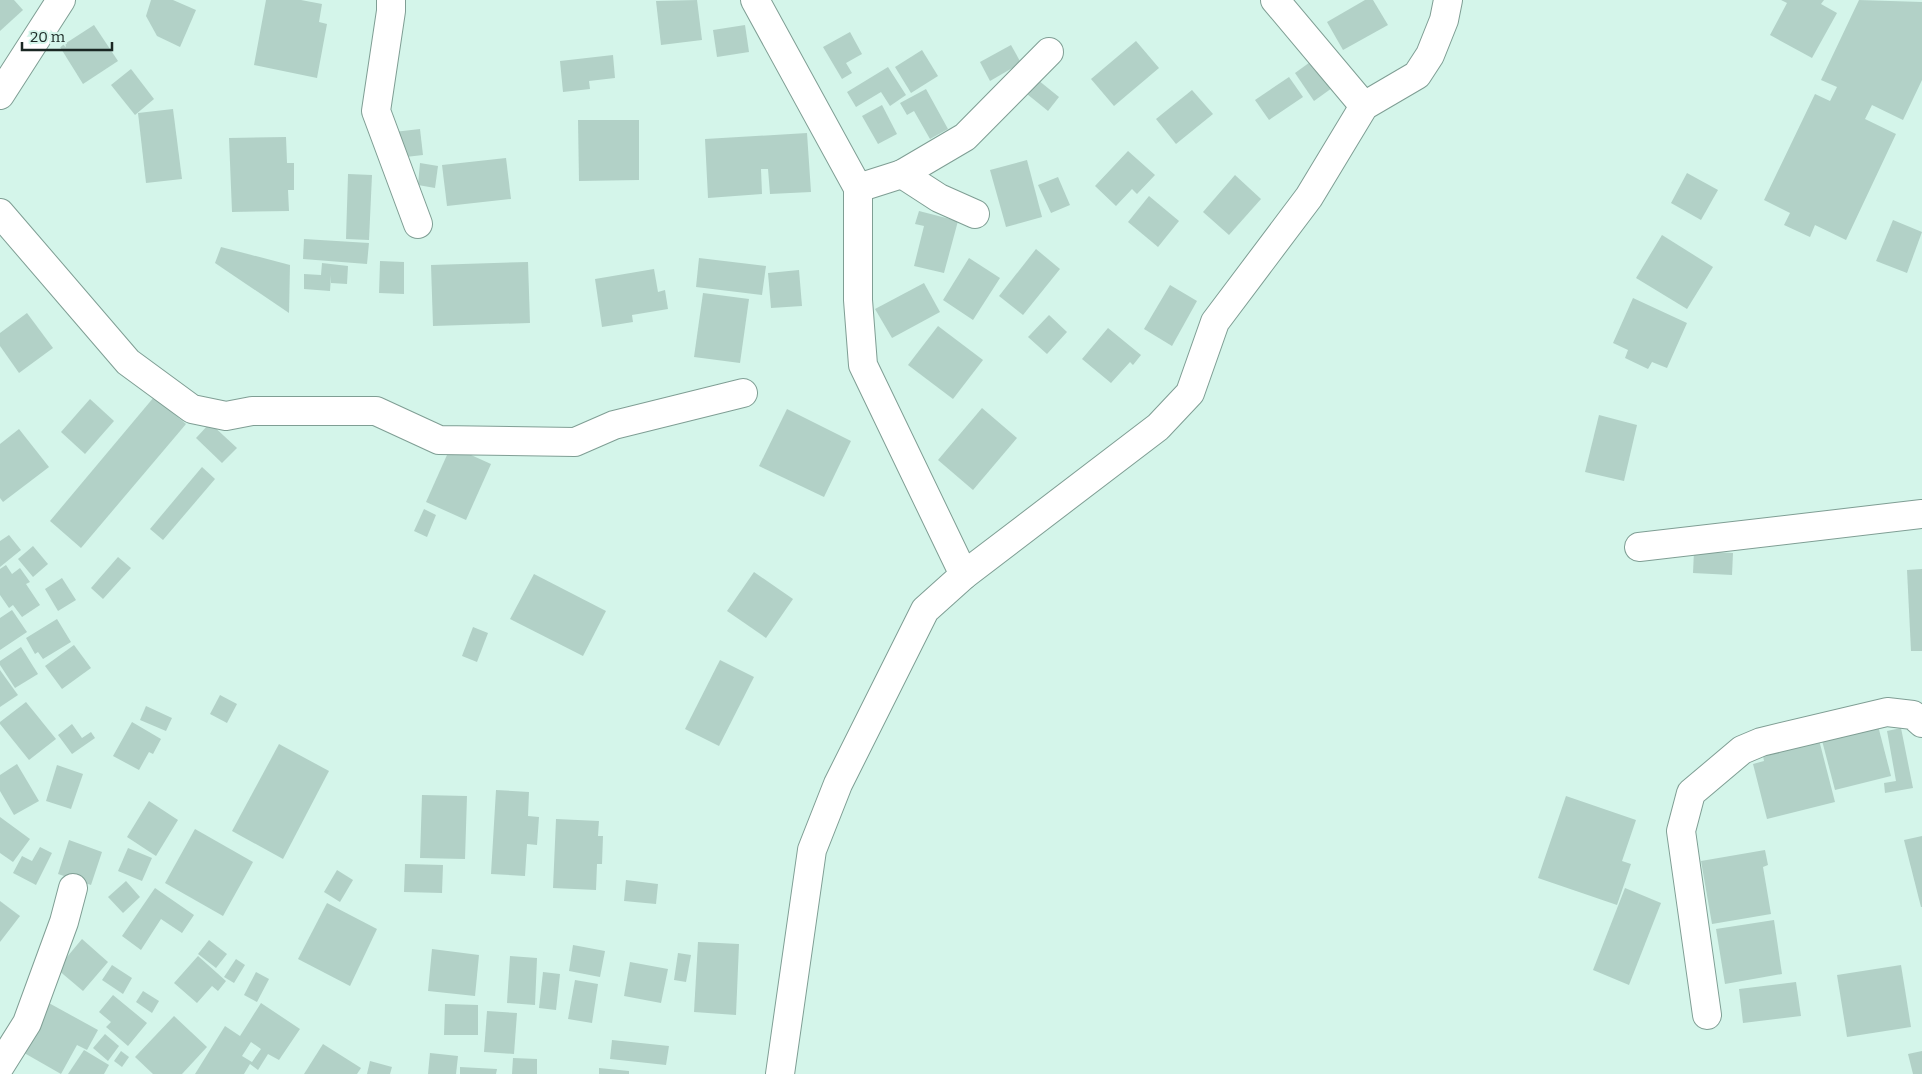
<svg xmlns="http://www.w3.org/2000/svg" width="1922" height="1074" viewBox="0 0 1922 1074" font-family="Bitter,serif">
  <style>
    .building { fill: #b2d1c7; fill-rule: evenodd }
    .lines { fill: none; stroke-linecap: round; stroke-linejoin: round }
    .minor-casing { stroke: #7f9e94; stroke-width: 30 }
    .minor { stroke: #fff; stroke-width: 28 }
  </style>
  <rect width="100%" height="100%" fill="#d4f5ea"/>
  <g class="building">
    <path d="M0,0H14L23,10L0,31Z"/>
    <path d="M151,0H173L196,10L180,47L157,36L146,16Z"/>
    <path d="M266,0H301L322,4L319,22L327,24L317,78L254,65Z"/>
    <path d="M697,0L702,40L661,45L656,1Z"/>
    <path d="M1365,0H1373L1388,25L1343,50L1327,22Z"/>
    <path d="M1781,0H1824L1821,4L1837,13L1812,58L1770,35L1787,3Z"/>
    <path d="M1859,0L1922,2V80L1903,120L1872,105L1865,119L1896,134L1846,240L1815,225L1810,237L1784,225L1790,213L1764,200L1815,94L1830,101L1837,87L1821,80Z"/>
    <path d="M94,25L118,61L83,84L60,47Z"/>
    <path d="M745,25L749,52L717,57L713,30Z"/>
    <path d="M850,32L862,54L846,63L852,73L842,79L823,47Z"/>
    <path d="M1136,41L1159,68L1114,106L1091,79Z"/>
    <path d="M1011,45L1021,63L990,81L980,62Z"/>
    <path d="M922,50L938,76L911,93L895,67Z"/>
    <path d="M613,55L615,78L589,81L590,89L563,92L560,61Z"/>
    <path d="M1313,60L1332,88L1314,101L1295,73Z"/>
    <path d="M888,67L906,95L890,106L881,92L856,107L847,92Z"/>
    <path d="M131,69L154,99L135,115L111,85Z"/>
    <path d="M1289,77L1303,97L1269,120L1255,100Z"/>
    <path d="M1038,80L1059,97L1048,111L1027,94Z"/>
    <path d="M926,89L948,129L930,139L914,111L907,115L900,103Z"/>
    <path d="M1192,90L1213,114L1176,144L1156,119Z"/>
    <path d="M882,105L897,134L878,144L862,116Z"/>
    <path d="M173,109L182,179L146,183L138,113Z"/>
    <path d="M578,120H639V180L579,181Z"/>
    <path d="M420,129L423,155L397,158L394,132Z"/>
    <path d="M807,133L811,192L770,194L768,169H761L762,194L708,198L705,139Z"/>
    <path d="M286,137L287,163H294V190H288L289,211L232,212L229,138Z"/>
    <path d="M1128,151L1155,175L1137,194L1132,189L1116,206L1095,186Z"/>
    <path d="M506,158L511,199L447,206L442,165Z"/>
    <path d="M1027,160L1042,217L1006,227L990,170Z"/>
    <path d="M420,163L438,166L435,188L418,185Z"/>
    <path d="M1687,173L1718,190L1701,220L1671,203Z"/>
    <path d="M348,174L372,175L369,240L346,239Z"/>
    <path d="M1235,175L1261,199L1229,235L1203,212Z"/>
    <path d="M1058,177L1070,205L1051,213L1038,185Z"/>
    <path d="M1149,196L1179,221L1158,247L1128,222Z"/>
    <path d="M919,211L958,221L944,273L914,266L924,226L915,224Z"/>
    <path d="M1893,220L1922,232L1907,273L1876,261Z"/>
    <path d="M1662,235L1713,267L1687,309L1636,278Z"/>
    <path d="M304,239L369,243L367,264L303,259Z"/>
    <path d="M221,247L290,265L289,313L215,263Z"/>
    <path d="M1036,249L1060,269L1023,315L999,296Z"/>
    <path d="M699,258L766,266L762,295L696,287Z"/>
    <path d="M969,258L1000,278L973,320L943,300Z"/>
    <path d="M380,261L404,262V294L379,293Z"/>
    <path d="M528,262L530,323L433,326L431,265Z"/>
    <path d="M322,263L348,266L347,284L331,283V275L330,291L304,289V274L321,275Z"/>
    <path d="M654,269L658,292L665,290L668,309L632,315L633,322L602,327L595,279Z"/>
    <path d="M799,270L802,306L771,308L768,273Z"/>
    <path d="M924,283L940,312L892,338L875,309Z"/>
    <path d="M1170,285L1197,301L1172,346L1144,329Z"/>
    <path d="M703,293L749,299L740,363L694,357Z"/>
    <path d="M1633,298L1687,323L1667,368L1652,362L1648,369L1625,358L1628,350L1613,343Z"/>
    <path d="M27,313L53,348L19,373L0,346V333Z"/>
    <path d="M1049,315L1067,332L1047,354L1028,337Z"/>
    <path d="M938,326L983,360L953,399L908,365Z"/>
    <path d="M1108,328L1141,355L1133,365L1130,362L1111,383L1082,359Z"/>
    <path d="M154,397L186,424L81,548L50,521Z"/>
    <path d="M90,399L114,421L85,454L61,432Z"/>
    <path d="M982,408L1017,438L973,490L938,460Z"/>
    <path d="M787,409L851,441L824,497L759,466Z"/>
    <path d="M1599,415L1637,425L1624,481L1585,472Z"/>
    <path d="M210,423L237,448L222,463L196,438Z"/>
    <path d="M19,429L49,467L3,502L0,498V444Z"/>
    <path d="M451,446L491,464L466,520L426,502Z"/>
    <path d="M202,467L215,479L163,540L150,529Z"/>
    <path d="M424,509L436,515L427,537L414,531Z"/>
    <path d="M9,535L21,550L0,567V541Z"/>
    <path d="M33,546L48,564L33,577L18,559Z"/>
    <path d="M1694,551L1733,553L1732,575L1693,573Z"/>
    <path d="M118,557L131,568L103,599L91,588Z"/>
    <path d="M6,565L12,574L20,568L30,582L26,584L40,605L22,617L13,605L9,608L0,595V569Z"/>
    <path d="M1922,569V651H1911L1907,570Z"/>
    <path d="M754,572L793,599L766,638L727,611Z"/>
    <path d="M534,574L606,611L583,656L510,619Z"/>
    <path d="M62,578L76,600L58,611L45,589Z"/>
    <path d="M12,610L27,632L0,650V618Z"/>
    <path d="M57,619L71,642L43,659L38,652L35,654L26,638Z"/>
    <path d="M473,627L488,633L477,662L462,656Z"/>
    <path d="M74,645L91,668L62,689L45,666Z"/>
    <path d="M21,647L38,674L15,688L0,665V661Z"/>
    <path d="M720,660L754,677L719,746L685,729Z"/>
    <path d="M0,670L18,695L0,707Z"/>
    <path d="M220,695L237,704L227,723L210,714Z"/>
    <path d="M26,702L56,739L29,760L0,724V722Z"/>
    <path d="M146,706L172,718L166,731L140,720Z"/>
    <path d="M1876,718L1891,776L1835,790L1820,733Z"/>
    <path d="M132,722L161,739L153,754L149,752L139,770L113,756Z"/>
    <path d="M72,724L82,738L91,732L95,738L72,754L58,735Z"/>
    <path d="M1901,728L1913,788L1885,793L1884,783L1896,781L1887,731Z"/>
    <path d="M1817,732L1835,802L1767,819L1753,764L1764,761L1761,746Z"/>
    <path d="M279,744L329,771L283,859L232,831Z"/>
    <path d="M17,764L39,801L14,815L0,791V775Z"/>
    <path d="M57,765L83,774L71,809L46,801Z"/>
    <path d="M496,790L529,792L528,816L539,817L537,845L527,844L525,876L491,874Z"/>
    <path d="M422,795L467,796L465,859L420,858Z"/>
    <path d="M1566,796L1636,820L1622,861L1631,864L1617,905L1538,878Z"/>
    <path d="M149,801L178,820L156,856L127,837Z"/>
    <path d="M0,817L30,839L13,862L0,853Z"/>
    <path d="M556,819L599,821L598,836H603L602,864H597L596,890L553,888Z"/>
    <path d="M195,829L253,862L223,916L165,883Z"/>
    <path d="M1922,836V907H1921L1904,840Z"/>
    <path d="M69,840L102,852L91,885L58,874Z"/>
    <path d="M40,847L52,853L36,885L13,873L22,856L32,861Z"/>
    <path d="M128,848L152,858L142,881L118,871Z"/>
    <path d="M1765,850L1768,865L1763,867L1771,914L1712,924L1701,861Z"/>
    <path d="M405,864L443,865L442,893L404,892Z"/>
    <path d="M337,870L353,880L340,902L324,892Z"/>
    <path d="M626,880L658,884L656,904L624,901Z"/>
    <path d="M126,881L140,897L123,913L108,897Z"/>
    <path d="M155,888L194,915L182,933L161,919L141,950L122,936Z"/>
    <path d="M1625,888L1661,903L1629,985L1593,970Z"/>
    <path d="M0,901L20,916L0,942Z"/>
    <path d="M327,903L377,929L350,986L298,959Z"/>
    <path d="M1774,920L1782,974L1725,984L1716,929Z"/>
    <path d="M82,939L108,962L83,991L57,969Z"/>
    <path d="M209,940L227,954L216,968L198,954Z"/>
    <path d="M698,942L739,944L736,1015L694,1012Z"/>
    <path d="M573,945L605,951L600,977L569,971Z"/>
    <path d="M432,949L479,955L475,996L428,991Z"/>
    <path d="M678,953L691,955L686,982L674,980Z"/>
    <path d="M198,956L226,981L218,991L212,986L197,1003L174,983Z"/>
    <path d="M510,956L537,958L535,1005L507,1003Z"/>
    <path d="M236,959L245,965L234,983L224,977Z"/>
    <path d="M630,962L668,969L661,1003L624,996Z"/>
    <path d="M112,965L132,978L123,994L102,980Z"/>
    <path d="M1901,965L1911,1027L1847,1037L1837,975Z"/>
    <path d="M256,972L269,979L257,1002L244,995Z"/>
    <path d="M543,972L560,974L556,1010L539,1008Z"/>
    <path d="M575,980L598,984L592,1023L568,1019Z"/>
    <path d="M1796,982L1801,1016L1743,1023L1739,989Z"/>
    <path d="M143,991L159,1001L152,1013L136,1002Z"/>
    <path d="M113,995L147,1023L128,1046L106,1027L111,1022L99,1012Z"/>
    <path d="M47,1002L98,1030L87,1050L77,1045L61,1074L19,1050Z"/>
    <path d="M261,1003L300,1029L279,1060L268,1054L258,1070L250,1064L244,1074H195L225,1026L240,1036ZM251,1042L261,1049L252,1062L242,1056Z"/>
    <path d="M445,1004L478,1005V1035H444Z"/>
    <path d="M487,1011L517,1013L514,1054L484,1052Z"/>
    <path d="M174,1016L207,1047L182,1074H153L135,1057Z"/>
    <path d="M105,1034L119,1046L108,1061L93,1048Z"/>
    <path d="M612,1040L669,1046L666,1065L610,1059Z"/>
    <path d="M323,1044L361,1068L357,1074H304Z"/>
    <path d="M84,1050L109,1065L104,1074H68Z"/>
    <path d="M121,1051L129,1057L122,1067L114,1061Z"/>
    <path d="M1922,1051V1074H1913L1908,1054Z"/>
    <path d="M430,1053L458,1056L456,1074H428Z"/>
    <path d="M513,1058L537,1059V1074H512Z"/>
    <path d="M370,1061L392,1067L390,1074H367Z"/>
    <path d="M460,1067L497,1069L496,1074H460Z"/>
    <path d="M599,1068L629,1071V1074H599Z"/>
  </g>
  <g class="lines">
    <defs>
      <g id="minor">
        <path d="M391,0V11L376,111L418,224"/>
        <path d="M755,0L858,188V300L863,365L964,575L925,610L838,784L812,850L780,1074"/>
        <path d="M1275,0L1364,106"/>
        <path d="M0,95L61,0"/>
        <path d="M902,174L939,198L975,214"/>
        <path d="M858,188L902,174L965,137L1049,52"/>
        <path d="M0,213L128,362L192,409L226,416L252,411H376L439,440L575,442L614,425L743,393"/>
        <path d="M1639,547L1922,514"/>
        <path d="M964,575L1158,427L1190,393L1215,322L1309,197L1364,106L1417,75L1430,55L1444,20L1448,0"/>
        <path d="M1707,1015L1681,831L1691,793L1742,750L1761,742L1887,712L1913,715L1922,723"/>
        <path d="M0,1066L27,1023L64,922L73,888"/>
      </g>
    </defs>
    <use href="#minor" class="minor-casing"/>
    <use href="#minor" class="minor"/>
  </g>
  <path d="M22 42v8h90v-8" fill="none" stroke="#1a2723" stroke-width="2.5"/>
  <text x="30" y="42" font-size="15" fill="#1a2723" stroke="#d4f5ea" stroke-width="4" paint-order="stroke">20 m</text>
</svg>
